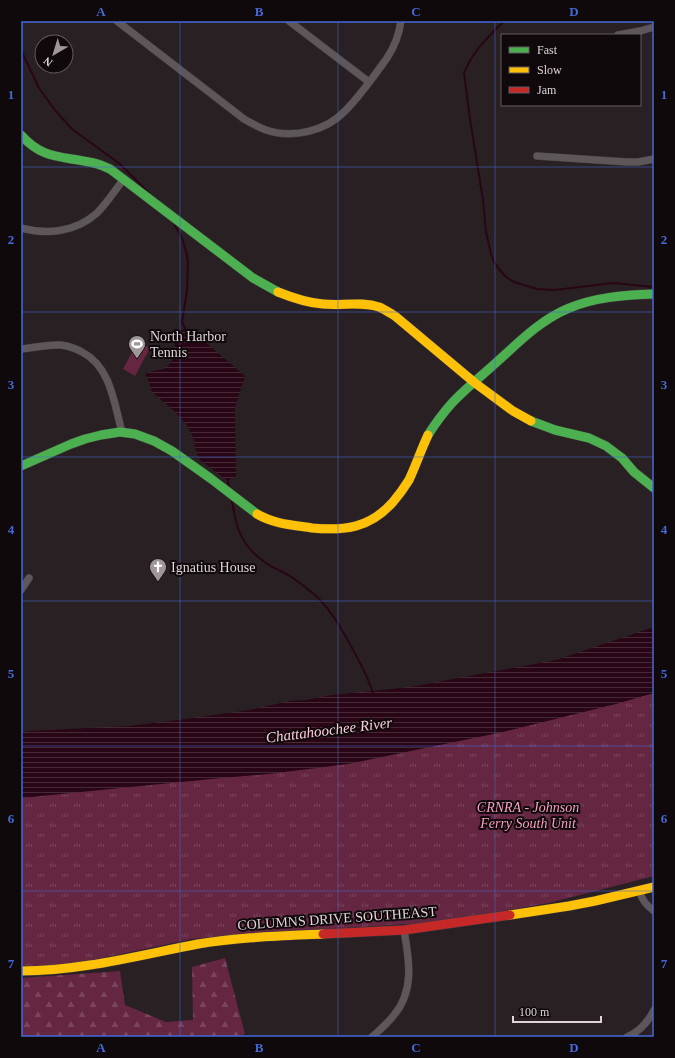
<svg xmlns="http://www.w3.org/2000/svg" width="675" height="1058" viewBox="0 0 675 1058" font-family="'Times New Roman',serif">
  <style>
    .forest { fill: url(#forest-firs) }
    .park { fill: url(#park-tufts) }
    .pitch { fill: #642641 }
    .water { fill: url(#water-rules) }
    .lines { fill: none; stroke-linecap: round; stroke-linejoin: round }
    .stream { stroke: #280615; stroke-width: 2 }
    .street-casing { stroke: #413b3e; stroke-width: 8 }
    .fast-casing { stroke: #413b3e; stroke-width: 10 }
    .slow-casing { stroke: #413b3e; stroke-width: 10 }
    .jam-casing { stroke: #413b3e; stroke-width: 10 }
    .street { stroke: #5d5759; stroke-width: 7 }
    .fast { stroke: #4caf50; stroke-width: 9 }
    .slow { stroke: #ffc107; stroke-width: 9 }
    .jam { stroke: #c62828; stroke-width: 9 }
    .grid { fill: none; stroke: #4469d8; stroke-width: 1; stroke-opacity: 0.55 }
    .labels { text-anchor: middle; stroke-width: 4; stroke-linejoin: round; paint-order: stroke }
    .poi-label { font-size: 14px; fill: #dfd5d8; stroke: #0f090c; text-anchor: start }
    .park-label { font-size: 14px; font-style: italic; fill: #f89fc1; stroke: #0f090c }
    .street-label { font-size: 14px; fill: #dfd5d8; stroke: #0f090c }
    .water-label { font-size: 15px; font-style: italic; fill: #fdcede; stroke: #0f090c }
    .neatline { fill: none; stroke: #4469d8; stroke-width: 1.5 }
    .grid-label { font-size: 13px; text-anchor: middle; font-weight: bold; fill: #4469d8 }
  </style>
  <defs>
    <pattern id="forest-firs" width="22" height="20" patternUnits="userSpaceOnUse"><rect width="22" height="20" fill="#642641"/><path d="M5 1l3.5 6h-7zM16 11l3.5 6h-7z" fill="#7a455c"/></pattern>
    <pattern id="park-tufts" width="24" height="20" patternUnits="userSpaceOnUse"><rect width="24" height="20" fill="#642641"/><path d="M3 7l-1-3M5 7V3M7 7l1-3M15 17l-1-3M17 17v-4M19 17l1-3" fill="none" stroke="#7a455c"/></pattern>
    <pattern id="water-rules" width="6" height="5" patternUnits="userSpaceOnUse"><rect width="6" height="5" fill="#280615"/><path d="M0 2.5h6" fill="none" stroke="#472936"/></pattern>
  </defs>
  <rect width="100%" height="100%" fill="#282023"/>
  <path class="forest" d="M225,958L245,1034L236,1037H21V978L120,971L125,1005L166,1022L193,1020L192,967Z"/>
  <path class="park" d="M654,679V876L549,903L441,922L249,934L192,939L93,960L50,966H21V789Z"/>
  <path class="pitch" d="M138,341L150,348L135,376L123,369Z"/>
  <g class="water">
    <path d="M185,328L203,340L245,376L235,408L236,476L228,481L200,460L197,455L193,437L186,424L172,409L152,392L147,377L145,375C150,370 157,371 163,369C176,364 175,346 174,335Z"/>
    <path d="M654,627V693L616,704L503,732L348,764L269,774L211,779L21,798V732L31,731L128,726L179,720L250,710L290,701L306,700L332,695L410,687L556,660Z"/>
  </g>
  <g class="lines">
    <g class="stream">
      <path d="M504,21C488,37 472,52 464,73L470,119L483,200L486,232L491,254L494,262L499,269L505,276L512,281L520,284L537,289L555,290L613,283L654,287"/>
      <path d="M21,50L39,88L54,109L72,129L120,164L149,193"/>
      <path d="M173,222L182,238L187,255L188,264L187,290L182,322L185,328"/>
      <path d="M228,481L229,488"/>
      <path d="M232,501C234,511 235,521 239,531C244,544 254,555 266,563C273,568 282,571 290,576C299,582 308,589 316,596C331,610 341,628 351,646C359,661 368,676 373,693"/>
    </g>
    <defs>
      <g id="street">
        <path d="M117,21L244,119C251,123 258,127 266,130C293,139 326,131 345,111C361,95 374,76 387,58C395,46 399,35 401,21"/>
        <path d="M289,21L369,82"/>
        <path d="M618,35L640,31L654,27"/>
        <path d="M537,156L627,162H638L654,159"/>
        <path d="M21,228C47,235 76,232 97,213C107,203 115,190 124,179"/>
        <path d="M21,349C34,348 48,344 61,345C68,346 75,348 82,352C111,367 114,403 122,432"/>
        <path d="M21,590L29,578"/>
        <path d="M639,890C642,900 646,905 654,911"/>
        <path d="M372,1037C380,1030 388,1023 394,1015C415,990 409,959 404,930"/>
        <path d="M627,1037C639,1032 648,1022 654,1010"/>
      </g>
      <g id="fast">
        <path d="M21,135C42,159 61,156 89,162C97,163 103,166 110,169L253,278L278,292"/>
        <path d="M531,421L555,430L589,438L606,446L622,458L634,472L654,488"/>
        <path d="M428,435C435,424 443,413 452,403C466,388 484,374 499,360C520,341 541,320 567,309C594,297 625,295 654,294"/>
        <path d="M21,466L71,444L85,439L101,435L120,432L135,434L154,441L172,451L210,478L257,514"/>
      </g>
      <g id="slow">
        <path d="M278,292C293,298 307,303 323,304C341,306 361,301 379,307C384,309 390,313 395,316L475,383L513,411L531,421"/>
        <path d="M257,514C274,524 293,525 312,528C345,531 370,528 393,502C399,495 404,488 409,480C416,465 421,450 428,435"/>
        <path d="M510,915L569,906L595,901L654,887"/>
        <path d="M21,971C81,971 140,955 198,944C239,937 281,936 323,934"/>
      </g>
      <path id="jam" d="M323,934L404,930L510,915"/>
    </defs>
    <use href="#street" class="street-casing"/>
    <use href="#fast" class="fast-casing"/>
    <use href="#slow" class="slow-casing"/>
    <use href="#jam" class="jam-casing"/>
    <use href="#street" class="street"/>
    <use href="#fast" class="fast"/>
    <use href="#slow" class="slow"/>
    <use href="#jam" class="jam"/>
  </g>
  <path class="grid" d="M180,21V1037M338,21V1037M495,21V1037M21,167H654M21,312H654M21,457H654M21,601H654M21,746H654M21,891H654"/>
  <defs>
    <symbol id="stadium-pin" viewBox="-11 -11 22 30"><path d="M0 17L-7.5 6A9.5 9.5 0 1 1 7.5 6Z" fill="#9f9699" stroke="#0f090c"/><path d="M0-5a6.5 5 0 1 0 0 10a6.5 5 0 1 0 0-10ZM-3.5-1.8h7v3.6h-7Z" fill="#fff"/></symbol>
    <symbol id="church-pin" viewBox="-11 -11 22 30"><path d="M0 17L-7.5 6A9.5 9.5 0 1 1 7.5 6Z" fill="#9f9699" stroke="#0f090c"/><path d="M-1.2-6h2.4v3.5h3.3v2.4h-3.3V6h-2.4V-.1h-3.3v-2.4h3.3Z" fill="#fff"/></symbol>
  </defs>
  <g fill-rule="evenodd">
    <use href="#stadium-pin" x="127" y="334" width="20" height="27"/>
    <use href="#church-pin" x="148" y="557" width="20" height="27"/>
  </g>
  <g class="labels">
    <g class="poi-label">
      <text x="150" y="341">North Harbor<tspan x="150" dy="16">Tennis</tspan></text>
      <text x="171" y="572">Ignatius House</text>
    </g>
    <g class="park-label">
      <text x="528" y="812">CRNRA - Johnson<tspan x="528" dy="16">Ferry South Unit</tspan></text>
    </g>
    <g class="street-label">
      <text transform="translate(337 918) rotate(-4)" y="5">COLUMNS DRIVE SOUTHEAST</text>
    </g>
    <g class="water-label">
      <text transform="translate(329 730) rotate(-7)" y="5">Chattahoochee River</text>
    </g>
  </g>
  <rect width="675" height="1058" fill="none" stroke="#0f090c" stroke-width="44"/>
  <rect x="501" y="34" width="140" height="72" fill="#0f090c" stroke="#625b5e"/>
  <rect x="509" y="47" width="20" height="6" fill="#4caf50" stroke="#625b5e"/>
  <text x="537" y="54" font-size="12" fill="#dfd5d8">Fast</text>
  <rect x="509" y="67" width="20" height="6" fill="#ffc107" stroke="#625b5e"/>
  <text x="537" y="74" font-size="12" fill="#dfd5d8">Slow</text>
  <rect x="509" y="87" width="20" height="6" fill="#c62828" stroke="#625b5e"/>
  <text x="537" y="94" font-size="12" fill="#dfd5d8">Jam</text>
  <g transform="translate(54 54) rotate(218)"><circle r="19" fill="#0f090c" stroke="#625b5e"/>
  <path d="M0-3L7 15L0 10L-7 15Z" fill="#9f9699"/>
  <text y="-6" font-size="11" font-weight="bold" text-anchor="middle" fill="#dfd5d8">N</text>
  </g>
  <path d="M513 1016v6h88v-6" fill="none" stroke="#dfd5d8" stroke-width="2"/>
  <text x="519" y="1016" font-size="12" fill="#dfd5d8" stroke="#0f090c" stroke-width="3" paint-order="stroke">100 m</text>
  <rect x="22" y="22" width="631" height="1014" class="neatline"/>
  <g class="grid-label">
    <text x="101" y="16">A</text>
    <text x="259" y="16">B</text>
    <text x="416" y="16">C</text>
    <text x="574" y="16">D</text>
    <text x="11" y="99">1</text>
    <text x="664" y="99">1</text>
    <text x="11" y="244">2</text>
    <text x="664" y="244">2</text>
    <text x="11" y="389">3</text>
    <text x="664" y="389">3</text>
    <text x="11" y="534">4</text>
    <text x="664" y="534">4</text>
    <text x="11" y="678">5</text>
    <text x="664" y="678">5</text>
    <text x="11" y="823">6</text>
    <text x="664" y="823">6</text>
    <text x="11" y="968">7</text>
    <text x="664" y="968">7</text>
    <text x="101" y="1052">A</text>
    <text x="259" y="1052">B</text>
    <text x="416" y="1052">C</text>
    <text x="574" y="1052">D</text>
  </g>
</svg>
